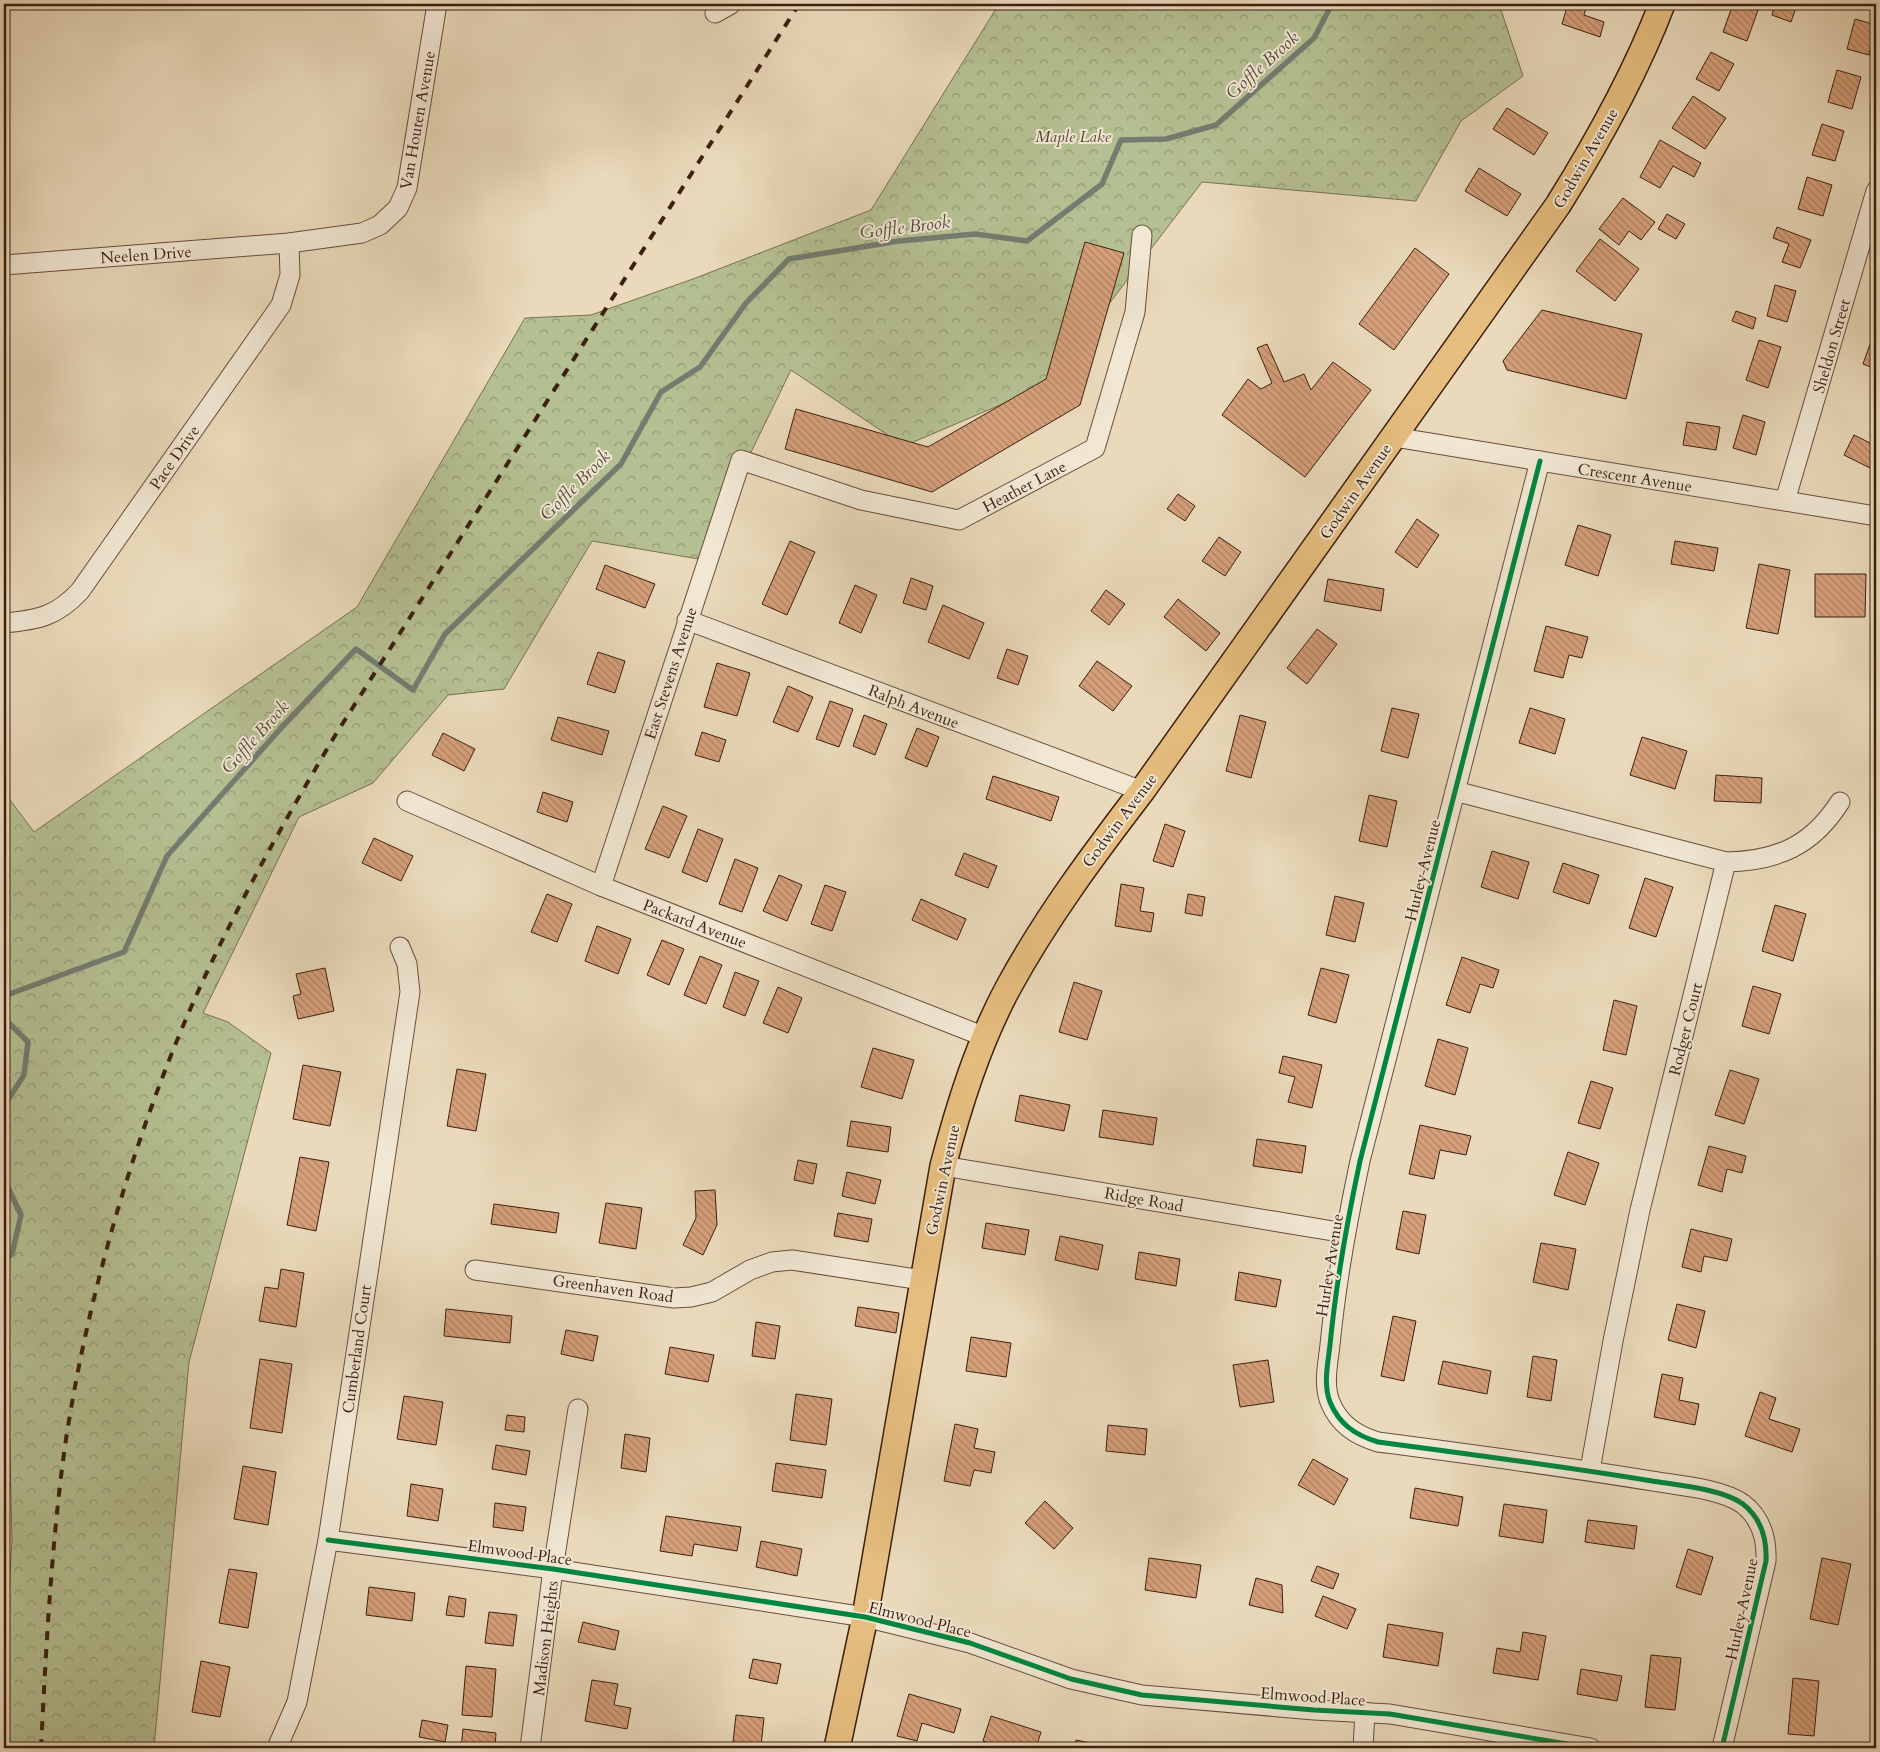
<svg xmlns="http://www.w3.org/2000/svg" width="1880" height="1752" viewBox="0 0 1880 1752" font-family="Cardo,serif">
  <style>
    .forest { fill: url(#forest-crowns); stroke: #797051 }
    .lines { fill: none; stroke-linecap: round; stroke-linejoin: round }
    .stream { stroke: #747c71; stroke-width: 5.5 }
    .building { fill: url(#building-back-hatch); stroke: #3d1f10 }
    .minor-casing { stroke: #684e3b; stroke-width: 21 }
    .major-casing { stroke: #3d1f10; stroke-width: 28 }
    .minor { stroke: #f1e7d3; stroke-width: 19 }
    .major { stroke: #e5bd7e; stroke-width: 25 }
    .rail { stroke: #3d1f10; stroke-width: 4; stroke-dasharray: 9 9; stroke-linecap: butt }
    .cycleway-casing { stroke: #f1e7d3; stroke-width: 8 }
    .cycleway { stroke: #00873e; stroke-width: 5 }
    .labels { text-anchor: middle; stroke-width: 4; stroke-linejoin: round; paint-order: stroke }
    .street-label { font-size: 16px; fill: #3d1f10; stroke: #f1e7d3 }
    .park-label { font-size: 16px; font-style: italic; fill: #5b4730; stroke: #f1e7d3 }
    .water-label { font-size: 18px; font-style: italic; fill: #584e40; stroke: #f1e7d3 }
  </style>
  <defs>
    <pattern id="forest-crowns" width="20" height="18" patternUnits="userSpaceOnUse" patternTransform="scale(1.25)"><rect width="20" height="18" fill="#b5c092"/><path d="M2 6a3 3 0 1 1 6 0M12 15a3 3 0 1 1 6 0" fill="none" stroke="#949b76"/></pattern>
    <pattern id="building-back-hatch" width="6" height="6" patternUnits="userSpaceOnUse" patternTransform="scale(1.25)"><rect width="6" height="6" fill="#d6a07a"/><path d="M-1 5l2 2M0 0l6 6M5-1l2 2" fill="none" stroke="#af8263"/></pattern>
  </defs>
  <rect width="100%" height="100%" fill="#eadabb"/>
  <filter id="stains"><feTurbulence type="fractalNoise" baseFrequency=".004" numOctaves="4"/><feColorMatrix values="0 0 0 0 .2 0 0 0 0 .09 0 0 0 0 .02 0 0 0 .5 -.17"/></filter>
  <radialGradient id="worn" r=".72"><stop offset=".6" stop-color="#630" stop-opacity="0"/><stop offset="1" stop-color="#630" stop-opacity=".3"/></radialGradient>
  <path class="forest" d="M999,4H1499L1523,76L1461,121L1416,201L1202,182L1047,385L904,446L791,370L699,559L592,541L504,689L448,695L373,783L299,817L203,1013L228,1022L271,1053L189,1362L154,1748H4V1668L12,1541L7,1325L4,1324V792L34,832L357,607L525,318L591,315L693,279L871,210Z"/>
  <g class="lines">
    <g class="stream">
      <path d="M4,996L124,952L167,856L282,727L356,649L413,690L445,634L621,464L661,392L700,367L746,303L789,259L899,241L975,234L1027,241L1102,184L1121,140L1166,139L1216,125L1314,38L1332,4"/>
      <path d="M4,1018L28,1042L24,1075L4,1106"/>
      <path d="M4,1179L21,1215L12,1254L4,1260"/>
    </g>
  </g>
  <g class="building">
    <path d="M1568,4H1587L1584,15L1604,22L1600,37L1562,24Z"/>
    <path d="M1733,4L1758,10L1747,41L1723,32Z"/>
    <path d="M1775,4L1797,5L1791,22L1772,15Z"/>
    <path d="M1855,19L1876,25L1869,55L1847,49Z"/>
    <path d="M1711,52L1734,64L1719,91L1696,79Z"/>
    <path d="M1837,70L1861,77L1852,109L1828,102Z"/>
    <path d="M1693,96L1726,118L1705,149L1672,128Z"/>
    <path d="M1507,108L1548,133L1534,155L1493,129Z"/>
    <path d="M1822,124L1844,131L1835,161L1812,155Z"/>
    <path d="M1660,140L1701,163L1694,177L1673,166L1660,188L1640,177Z"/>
    <path d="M1479,168L1521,194L1507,216L1465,191Z"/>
    <path d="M1807,177L1832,185L1823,216L1798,209Z"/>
    <path d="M1623,198L1655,222L1641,240L1629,231L1619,245L1599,229Z"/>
    <path d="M1667,214L1685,224L1676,239L1658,229Z"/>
    <path d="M1777,227L1811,240L1800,268L1782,262L1789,244L1773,238Z"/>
    <path d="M1600,239L1639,269L1615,301L1576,271Z"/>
    <path d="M1085,242L1124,253L1080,405L932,492L785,449L796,409L928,447L1046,379Z"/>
    <path d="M1415,248L1449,274L1394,350L1359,324Z"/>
    <path d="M1775,285L1796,291L1787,322L1767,316Z"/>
    <path d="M1542,310L1642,334L1626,399L1507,370L1503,361Z"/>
    <path d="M1736,311L1756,318L1753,329L1732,321Z"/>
    <path d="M1875,330L1876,331V369L1863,364Z"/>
    <path d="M1759,340L1781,347L1768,388L1746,380Z"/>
    <path d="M1267,344L1284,382L1304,374L1311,390L1333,362L1371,390L1305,477L1222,415L1248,379L1261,389L1272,383L1257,348Z"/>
    <path d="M1743,415L1765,422L1756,455L1733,448Z"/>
    <path d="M1687,422L1720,427L1716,450L1683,445Z"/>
    <path d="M1854,435L1876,446V471L1844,455Z"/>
    <path d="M1178,494L1195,506L1185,521L1167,509Z"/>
    <path d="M1417,519L1439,535L1417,568L1395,552Z"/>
    <path d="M1578,525L1611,535L1598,576L1565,565Z"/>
    <path d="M1219,537L1241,552L1225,576L1202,561Z"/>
    <path d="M790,541L815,552L787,615L762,604Z"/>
    <path d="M1675,541L1718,548L1714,571L1671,564Z"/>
    <path d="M1759,564L1790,570L1778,634L1746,628Z"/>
    <path d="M605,565L655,584L645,608L596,589Z"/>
    <path d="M1815,574H1866L1865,617H1815Z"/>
    <path d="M911,578L933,586L926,610L903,603Z"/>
    <path d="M1328,579L1384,589L1381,611L1324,601Z"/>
    <path d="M855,585L877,595L861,633L839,623Z"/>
    <path d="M1106,590L1125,604L1109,625L1091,611Z"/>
    <path d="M1178,599L1220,633L1206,651L1164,617Z"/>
    <path d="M943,605L984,623L969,659L928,642Z"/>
    <path d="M1546,626L1588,637L1582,658L1569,655L1563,678L1534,671Z"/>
    <path d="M1317,629L1337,644L1307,684L1287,668Z"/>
    <path d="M1007,649L1028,656L1018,685L997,678Z"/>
    <path d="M598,652L625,661L615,693L587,684Z"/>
    <path d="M1097,661L1132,686L1113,711L1079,686Z"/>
    <path d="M717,663L750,673L737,716L704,707Z"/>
    <path d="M788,686L813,697L798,732L773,722Z"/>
    <path d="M830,701L853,709L839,747L816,739Z"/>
    <path d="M1392,708L1419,714L1408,758L1381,751Z"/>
    <path d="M1530,708L1565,719L1555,754L1519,743Z"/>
    <path d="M864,715L887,724L875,755L853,746Z"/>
    <path d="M1240,715L1266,722L1251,778L1226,771Z"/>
    <path d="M558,717L609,731L602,755L551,740Z"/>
    <path d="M917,728L939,737L927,767L905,758Z"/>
    <path d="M702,732L726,740L719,762L695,755Z"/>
    <path d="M443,733L475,749L464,771L432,755Z"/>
    <path d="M1642,737L1687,751L1675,789L1630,775Z"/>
    <path d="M1716,775L1762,778L1761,803L1714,801Z"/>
    <path d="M993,776L1059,797L1051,821L986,799Z"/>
    <path d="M543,792L573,802L567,822L537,812Z"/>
    <path d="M1369,795L1397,801L1387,847L1359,841Z"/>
    <path d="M663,806L687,816L669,858L645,849Z"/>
    <path d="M1165,824L1185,831L1173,867L1153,861Z"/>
    <path d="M698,829L723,839L707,882L682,872Z"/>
    <path d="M374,838L413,856L401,881L362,863Z"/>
    <path d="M1492,851L1529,862L1518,899L1481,887Z"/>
    <path d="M964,853L997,866L988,888L955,875Z"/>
    <path d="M735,859L758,868L742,912L719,904Z"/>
    <path d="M1563,863L1599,875L1589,904L1553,892Z"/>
    <path d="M779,875L802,885L787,921L763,911Z"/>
    <path d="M1645,878L1673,887L1656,937L1629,928Z"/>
    <path d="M1121,884L1144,888L1140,911L1154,913L1151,932L1115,926Z"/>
    <path d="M825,885L846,892L832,931L811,924Z"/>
    <path d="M547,894L572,904L557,942L531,932Z"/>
    <path d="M1188,894L1205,897L1202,916L1185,913Z"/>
    <path d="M1335,896L1364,903L1355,942L1326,935Z"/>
    <path d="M921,899L966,919L957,940L912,920Z"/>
    <path d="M1775,905L1806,914L1793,961L1762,951Z"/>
    <path d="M597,926L631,939L618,974L585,961Z"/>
    <path d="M662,940L684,949L669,985L647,975Z"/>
    <path d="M700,956L722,965L706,1004L684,995Z"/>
    <path d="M1462,957L1499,970L1493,988L1480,984L1470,1013L1446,1005Z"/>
    <path d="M325,968L334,1011L298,1019L293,996L301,994L296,974Z"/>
    <path d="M1321,968L1349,975L1336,1023L1308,1015Z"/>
    <path d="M735,972L759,981L745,1016L723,1007Z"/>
    <path d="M1074,982L1102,991L1087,1040L1059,1032Z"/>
    <path d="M1753,986L1781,994L1769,1034L1742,1026Z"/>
    <path d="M778,987L802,998L788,1033L763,1023Z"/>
    <path d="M1614,1000L1637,1006L1626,1055L1603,1050Z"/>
    <path d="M1438,1039L1468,1048L1455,1095L1425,1086Z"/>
    <path d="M873,1048L914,1060L902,1099L861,1087Z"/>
    <path d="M1283,1056L1322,1065L1312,1108L1288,1102L1295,1077L1279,1073Z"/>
    <path d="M303,1065L341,1072L330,1126L293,1119Z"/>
    <path d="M457,1069L486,1074L476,1131L447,1126Z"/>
    <path d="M1730,1070L1759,1079L1744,1124L1715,1115Z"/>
    <path d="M1591,1081L1613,1088L1600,1129L1578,1123Z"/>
    <path d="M1020,1095L1070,1105L1064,1131L1015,1121Z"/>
    <path d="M1103,1110L1157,1118L1153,1145L1099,1137Z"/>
    <path d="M851,1121L891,1127L888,1152L847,1146Z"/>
    <path d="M1420,1125L1471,1136L1466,1155L1440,1150L1434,1179L1409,1174Z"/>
    <path d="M1257,1139L1306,1146L1302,1173L1253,1166Z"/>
    <path d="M1709,1146L1746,1156L1742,1173L1727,1169L1722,1192L1698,1185Z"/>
    <path d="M1568,1152L1599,1163L1585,1205L1554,1195Z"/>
    <path d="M300,1157L329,1162L316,1231L287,1225Z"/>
    <path d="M798,1160L817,1164L813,1184L794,1180Z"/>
    <path d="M847,1172L881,1180L875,1204L842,1196Z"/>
    <path d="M715,1190L717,1225L703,1255L683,1245L696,1218L695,1191Z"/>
    <path d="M606,1203L642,1208L636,1249L599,1243Z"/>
    <path d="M494,1204L559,1213L556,1233L491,1224Z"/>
    <path d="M1403,1211L1426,1215L1419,1254L1396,1249Z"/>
    <path d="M838,1213L872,1219L868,1242L834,1236Z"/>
    <path d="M986,1223L1029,1230L1025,1255L982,1248Z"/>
    <path d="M1691,1229L1732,1239L1727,1261L1704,1256L1701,1272L1682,1267Z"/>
    <path d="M1060,1236L1103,1245L1098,1270L1055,1260Z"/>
    <path d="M1541,1243L1576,1249L1568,1290L1533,1282Z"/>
    <path d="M1139,1252L1180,1259L1176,1286L1135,1279Z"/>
    <path d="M281,1269L304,1273L296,1327L259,1321L265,1287L278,1289Z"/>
    <path d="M1239,1272L1281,1280L1276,1307L1235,1300Z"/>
    <path d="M1677,1304L1705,1311L1696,1348L1668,1340Z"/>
    <path d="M858,1307L899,1313L896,1333L855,1326Z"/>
    <path d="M446,1309L512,1316L510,1343L444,1336Z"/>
    <path d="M1393,1316L1416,1321L1404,1381L1381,1376Z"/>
    <path d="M756,1322L780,1326L775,1359L752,1356Z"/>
    <path d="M566,1330L598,1336L593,1361L561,1354Z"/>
    <path d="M971,1337L1011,1343L1006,1377L966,1371Z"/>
    <path d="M670,1347L714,1355L708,1382L665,1374Z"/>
    <path d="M1533,1356L1557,1360L1551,1401L1527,1397Z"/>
    <path d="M260,1359L292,1364L282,1433L250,1428Z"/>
    <path d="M1268,1360L1274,1402L1240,1407L1233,1365Z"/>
    <path d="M1443,1361L1491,1371L1487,1394L1438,1384Z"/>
    <path d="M1662,1374L1683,1378L1679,1400L1699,1404L1695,1425L1654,1417Z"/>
    <path d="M1760,1392L1776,1398L1769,1419L1800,1429L1792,1452L1745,1436Z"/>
    <path d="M796,1394L832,1399L826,1445L790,1440Z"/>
    <path d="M404,1396L443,1402L436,1445L397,1439Z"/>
    <path d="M507,1415L525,1417L524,1432L505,1430Z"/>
    <path d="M955,1424L978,1429L974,1448L995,1452L991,1473L974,1470L970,1486L944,1481Z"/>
    <path d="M1108,1425L1147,1429L1145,1455L1106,1451Z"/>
    <path d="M625,1434L650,1438L646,1472L621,1468Z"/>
    <path d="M496,1445L530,1451L526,1475L492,1469Z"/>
    <path d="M1313,1459L1348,1479L1334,1505L1298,1485Z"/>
    <path d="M776,1463L826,1470L822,1498L772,1491Z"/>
    <path d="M243,1466L276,1472L268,1525L234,1519Z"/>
    <path d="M411,1484L443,1489L438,1521L407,1516Z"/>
    <path d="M1415,1488L1463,1497L1458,1526L1410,1518Z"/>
    <path d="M1045,1501L1073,1528L1054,1549L1025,1523Z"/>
    <path d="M495,1503L526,1507L523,1531L493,1527Z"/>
    <path d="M1504,1504L1547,1510L1543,1543L1499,1536Z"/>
    <path d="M666,1516L741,1527L737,1551L694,1544L692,1556L660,1551Z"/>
    <path d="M1588,1520L1637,1526L1634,1549L1585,1542Z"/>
    <path d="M761,1541L802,1549L797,1576L756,1567Z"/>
    <path d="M1688,1549L1713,1557L1701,1595L1676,1587Z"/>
    <path d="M1149,1558L1201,1565L1196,1598L1145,1590Z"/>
    <path d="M1822,1558L1851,1564L1838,1625L1810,1619Z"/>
    <path d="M1317,1566L1339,1574L1333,1589L1311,1581Z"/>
    <path d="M229,1569L257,1573L248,1628L219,1623Z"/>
    <path d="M1256,1578L1282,1585L1283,1613L1249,1605Z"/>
    <path d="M369,1587L415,1593L412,1621L366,1615Z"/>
    <path d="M449,1596L466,1599L464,1617L446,1615Z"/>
    <path d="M1323,1596L1356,1609L1347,1629L1315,1616Z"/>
    <path d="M489,1612L517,1615L513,1646L485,1643Z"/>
    <path d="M583,1622L619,1631L615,1650L578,1642Z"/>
    <path d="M1388,1624L1443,1633L1438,1666L1383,1657Z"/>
    <path d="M1523,1632L1546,1636L1538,1680L1493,1673L1497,1648L1520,1652Z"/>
    <path d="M1651,1655L1681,1658L1675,1710L1645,1707Z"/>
    <path d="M753,1659L781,1664L777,1684L749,1678Z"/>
    <path d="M201,1661L230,1667L220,1717L192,1712Z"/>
    <path d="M466,1666L496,1669L492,1717L462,1715Z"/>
    <path d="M1581,1669L1622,1676L1617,1701L1577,1694Z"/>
    <path d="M1793,1678L1819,1681L1814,1736L1788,1734Z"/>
    <path d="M592,1680L618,1684L614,1705L631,1708L627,1729L585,1721Z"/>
    <path d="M909,1694L961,1709L954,1733L922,1723L917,1741L897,1736Z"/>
    <path d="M736,1715L764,1718L761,1746L733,1742Z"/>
    <path d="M991,1716L1041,1732L1036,1748H1006L983,1741Z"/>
    <path d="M422,1720L448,1725L445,1742L419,1737Z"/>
    <path d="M463,1729L496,1733L495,1748H461Z"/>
    <path d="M1076,1740L1115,1748H1074Z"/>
  </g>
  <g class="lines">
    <defs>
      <g id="minor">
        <path d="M715,13L731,4"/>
        <path d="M4,265L289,243L362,233L380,225L398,208L407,188L437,4"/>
        <path d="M1394,437L1876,516"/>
        <path d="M1540,461L1360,1161C1347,1222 1336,1283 1330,1345C1328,1363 1323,1384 1330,1402C1339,1424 1355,1435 1378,1442C1469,1454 1561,1466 1652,1481C1677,1485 1723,1489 1743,1504C1762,1519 1767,1539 1766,1561L1722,1748"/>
        <path d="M1785,501L1876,191"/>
        <path d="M687,620L1142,791"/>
        <path d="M4,623C37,620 56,617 80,591L281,305L290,275L289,243"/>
        <path d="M1455,791L1726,862C1777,861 1812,846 1840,802"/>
        <path d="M407,801L601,886L985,1037"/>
        <path d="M601,886L741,460L861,500L959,520L1095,448L1135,312L1142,235"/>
        <path d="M943,1166L1345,1233"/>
        <path d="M475,1270L674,1298L691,1297L712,1292L750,1270L772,1262L792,1260L922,1280"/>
        <path d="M1590,1470L1613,1341L1640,1210L1726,862"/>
        <path d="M328,1540L553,1569L865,1617L970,1643L1071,1679L1142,1695L1314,1710L1390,1714L1591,1748"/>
        <path d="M277,1748L297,1702L328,1540L410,992L407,964L400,947"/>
        <path d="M530,1748L553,1569L578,1409"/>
        <path d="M1363,1748L1365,1712"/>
      </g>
      <path id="major" d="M837,1748L865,1617L943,1166C959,1105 978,1044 1008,988C1046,918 1093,855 1142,791L1558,205C1598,141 1635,75 1662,4"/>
    </defs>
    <use href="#minor" class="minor-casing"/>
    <use href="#major" class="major-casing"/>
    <use href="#minor" class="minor"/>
    <use href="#major" class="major"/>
    <path class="rail" d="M41,1748C46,1650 51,1551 64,1453C86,1299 136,1127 201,985C241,898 287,816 336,734L799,4"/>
    <defs>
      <g id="cycleway">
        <path d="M1540,461L1360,1161C1347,1222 1336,1283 1330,1345C1328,1363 1323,1384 1330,1402C1339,1424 1355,1435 1378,1442C1469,1454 1561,1466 1652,1481C1677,1485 1723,1489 1743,1504C1762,1519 1767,1539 1766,1561L1722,1748"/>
        <path d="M328,1540L553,1569L865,1617L970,1643L1071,1679L1142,1695L1314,1710L1390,1714L1591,1748"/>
      </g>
    </defs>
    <use href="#cycleway" class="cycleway-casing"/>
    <use href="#cycleway" class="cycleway"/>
  </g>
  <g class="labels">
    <g class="street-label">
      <text transform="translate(417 120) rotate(-80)" y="6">Van Houten Avenue</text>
      <text transform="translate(1585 158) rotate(-60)" y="6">Godwin Avenue</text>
      <text transform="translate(146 254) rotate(-4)" y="6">Neelen Drive</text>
      <text transform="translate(1831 346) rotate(-74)" y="6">Sheldon Street</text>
      <text transform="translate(174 457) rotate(-55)" y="6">Pace Drive</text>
      <text transform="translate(1635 477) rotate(9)" y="6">Crescent Avenue</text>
      <text transform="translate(1024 486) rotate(-28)" y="6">Heather Lane</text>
      <text transform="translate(1355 491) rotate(-55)" y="6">Godwin Avenue</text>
      <text transform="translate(670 673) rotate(-72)" y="6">East Stevens Avenue</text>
      <text transform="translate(914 706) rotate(21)" y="6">Ralph Avenue</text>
      <text transform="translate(1119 820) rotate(-53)" y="6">Godwin Avenue</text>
      <text transform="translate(1422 870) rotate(-76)" y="6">Hurley Avenue</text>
      <text transform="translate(695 923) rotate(21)" y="6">Packard Avenue</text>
      <text transform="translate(1685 1029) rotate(-76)" y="6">Rodger Court</text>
      <text transform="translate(942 1180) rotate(-78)" y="6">Godwin Avenue</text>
      <text transform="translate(1144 1199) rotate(10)" y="6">Ridge Road</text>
      <text transform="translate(1329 1265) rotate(-81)" y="6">Hurley Avenue</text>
      <text transform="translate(613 1288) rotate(8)" y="6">Greenhaven Road</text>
      <text transform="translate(356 1349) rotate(-82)" y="6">Cumberland Court</text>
      <text transform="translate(520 1552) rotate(8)" y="6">Elmwood Place</text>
      <text transform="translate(1741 1609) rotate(-78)" y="6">Hurley Avenue</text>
      <text transform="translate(920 1619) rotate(14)" y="6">Elmwood Place</text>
      <text transform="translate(545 1638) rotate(-83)" y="6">Madison Heights</text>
      <text transform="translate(1313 1696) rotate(4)" y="6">Elmwood Place</text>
    </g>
    <g class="park-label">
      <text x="1073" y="142">Maple Lake</text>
    </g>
    <g class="water-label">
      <text transform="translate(1262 65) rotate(-42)" y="6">Goffle Brook</text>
      <text transform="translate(905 227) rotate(-7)" y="6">Goffle Brook</text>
      <text transform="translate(575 485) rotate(-45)" y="6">Goffle Brook</text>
      <text transform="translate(255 737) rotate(-48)" y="6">Goffle Brook</text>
    </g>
  </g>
  <rect width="1880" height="1752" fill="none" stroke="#eadabb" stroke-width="20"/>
  <rect x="5" y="5" width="1870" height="1742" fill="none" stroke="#3d1f10" stroke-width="2.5"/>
  <rect x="10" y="10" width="1860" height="1732" fill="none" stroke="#3d1f10"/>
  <rect width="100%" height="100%" filter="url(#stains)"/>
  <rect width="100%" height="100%" fill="url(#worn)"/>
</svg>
